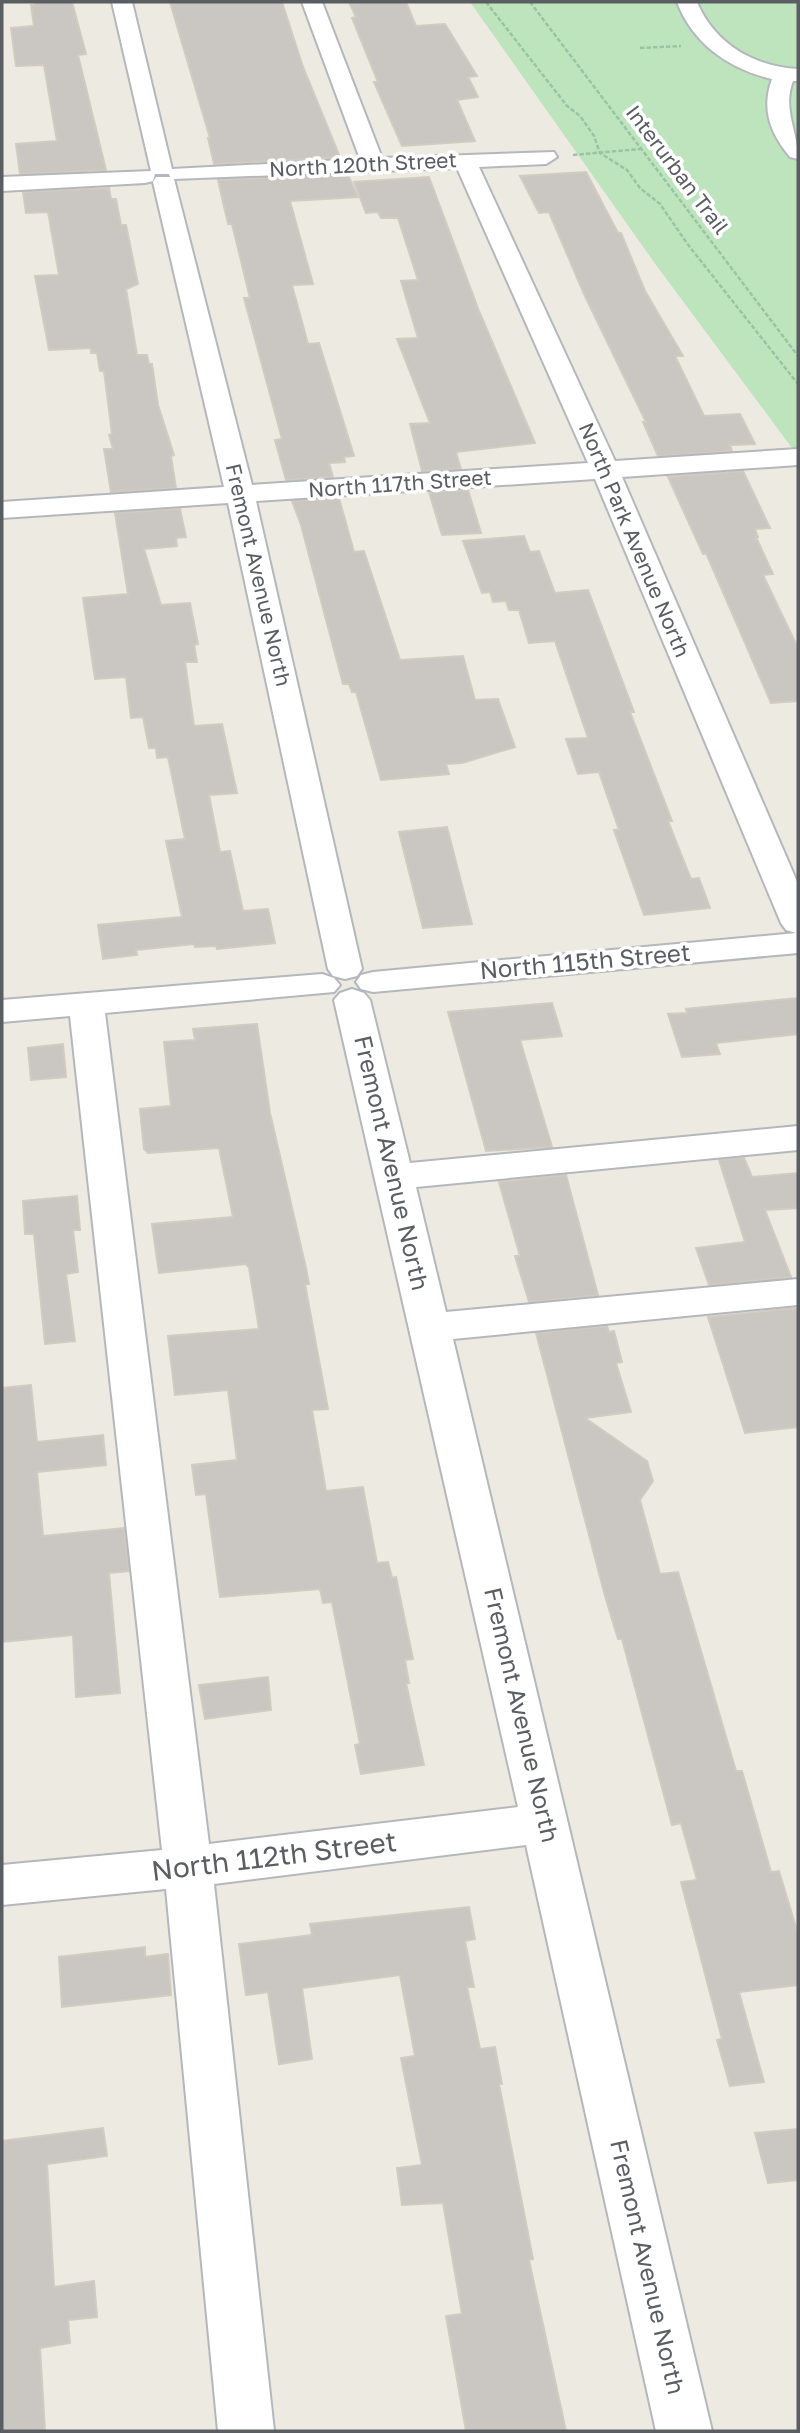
<svg xmlns="http://www.w3.org/2000/svg" width="800" height="2433" viewBox="0 0 800 2433" font-family="'Golos Text',sans-serif">
  <style>
    .green { fill: #bee4be }
    .building { fill: #cac6c1; stroke: #d1cbc0; stroke-width: 2 }
    .lines { fill: none; stroke-linecap: round; stroke-linejoin: round }
    .minor-casing { stroke: #b4b7bc; stroke-width: 4 }
    .path { stroke: #97c5a3; stroke-width: 2.5; stroke-dasharray: 4.5 2; stroke-linecap: butt }
    .minor { fill: #fff; fill-rule: evenodd }
    .labels { text-anchor: middle; stroke-width: 7; stroke-linejoin: round; paint-order: stroke }
    .far-street-label { font-size: 21px; fill: #5a5e62; stroke: #fff }
    .street-label { font-size: 24px; fill: #5a5e62; stroke: #fff }
    .near-street-label { font-size: 28px; fill: #5a5e62; stroke: #fff }
  </style>
  <rect width="100%" height="100%" fill="#edeae1"/>
  <path class="green" d="M470,2H798V456L656,265Z"/>
  <g class="building">
    <path d="M34,2H72L86,54L78,55L106,170L20,174L16,144L57,141L44,65L16,66L11,28L34,26L31,5H35Z"/>
    <path d="M170,2H282L303,67L340,157L214,164L208,138H210Z"/>
    <path d="M349,2H406L416,26L445,24L477,76L468,77L478,97L457,100L475,141L402,146L374,82H378L352,18L356,17Z"/>
    <path d="M586,172L618,233H621L645,291L683,356H675L704,416L740,414L755,444L730,445L732,451L658,456L643,422H646L584,294L549,212L539,213L520,176Z"/>
    <path d="M348,175L358,197L290,201L313,284L292,285L308,344L319,343L354,456L344,457L345,462L329,463L333,477L286,480L275,440L282,439L244,298H250L232,224H228L218,180Z"/>
    <path d="M429,177L479,311L535,443L456,452L461,469L422,471L410,424L430,423L397,339L418,338L401,281L418,280L398,218H381L378,212L366,213L354,182Z"/>
    <path d="M109,188L111,199H116L121,225H126L138,284L126,289L137,355H147L149,364H152L158,405L174,455L171,456L176,488L111,492L104,449H113L109,435L112,434L104,371H100L97,353H91V348L49,350L35,276L59,275L48,212L26,213L23,192Z"/>
    <path d="M743,471L770,528L755,529L758,537H756L773,574L763,575L798,648V701L771,703L706,553L703,554L668,477Z"/>
    <path d="M468,490L481,533L442,535L429,492Z"/>
    <path d="M339,498L354,552L364,551L400,660L463,656L475,700L498,699L515,747L462,763L446,764L449,774L381,780L356,692H352L349,684H343L301,525L292,501Z"/>
    <path d="M180,509L186,537L176,538L177,546L144,549L161,605L190,603L198,644L194,645L197,662H185L194,726L222,724L237,793L209,795L220,852L230,851L243,911L268,909L275,943L217,949L216,946L195,947L194,944L136,950L137,955L103,959L98,925L182,917L166,841L185,839L168,757L157,758L156,748H149L143,717L131,718L126,677L95,679L83,598L128,594L115,513Z"/>
    <path d="M524,536L530,552L539,551L555,593L588,590L634,712H630L672,821H668L691,879L699,878L710,908L644,915L614,830H619L599,772L578,774L566,739L588,738L555,641L529,643L519,610H509L506,601L493,602L490,592L482,593L463,541Z"/>
    <path d="M447,827L472,924L423,928L399,832Z"/>
    <path d="M798,998V1034L716,1043L720,1054L682,1057L668,1014L687,1013L686,1009Z"/>
    <path d="M552,1003L562,1036L520,1040L552,1147L486,1151L448,1012Z"/>
    <path d="M257,1024L270,1113L306,1268L309,1284H305L328,1409L312,1410L326,1491L363,1487L377,1563L388,1562L392,1578L396,1577L413,1659L405,1660L409,1683H406L424,1765L361,1774L355,1745L360,1744L332,1602L323,1603L320,1589L220,1597L206,1494L196,1495L192,1465L237,1460L228,1390L175,1395L168,1336L259,1329L249,1268L246,1264L159,1273L152,1224L233,1217L219,1148L148,1153L144,1149L140,1109L171,1106L164,1042L195,1040L193,1029Z"/>
    <path d="M63,1044L66,1077L31,1080L28,1048Z"/>
    <path d="M744,1158L752,1177L798,1173V1208L765,1210L791,1277L709,1285L696,1248L745,1242L719,1160Z"/>
    <path d="M566,1175L598,1295L529,1302L515,1256H520L499,1182Z"/>
    <path d="M77,1196L80,1230H73L78,1272L66,1274L75,1341L45,1344L34,1234H25L23,1201Z"/>
    <path d="M798,1308V1427L745,1433L708,1317Z"/>
    <path d="M607,1326L609,1332L614,1331L622,1362L616,1363L631,1412L585,1418L647,1461L653,1481L640,1500L660,1574L678,1572L736,1771H742L771,1872L779,1871L798,1934V1985L739,1992L764,2082L730,2086L717,2040L722,2039L681,1882L697,1880L681,1823L672,1825L622,1639H618L605,1596L536,1333Z"/>
    <path d="M31,1385L37,1442L103,1435L106,1465L37,1472L43,1536L124,1528L129,1571L109,1573L120,1693L76,1697L73,1635L2,1642V1388Z"/>
    <path d="M268,1677L271,1710L205,1719L199,1685Z"/>
    <path d="M469,1907L475,1939L465,1941L474,1987H467L480,2049L495,2047L502,2084H499L533,2259L529,2260L566,2431H466L446,2316L462,2314L443,2203L402,2205L397,2168L422,2165L401,2058L415,2056L400,1975L302,1988L312,2059L279,2064L268,1992L246,1995L239,1944L312,1935L310,1924Z"/>
    <path d="M145,1947V1957L168,1954L171,1995L62,2007L59,1957Z"/>
    <path d="M103,2128L107,2156L47,2164L54,2287L94,2281L97,2317L68,2320L70,2343L40,2348L45,2431H2V2141Z"/>
    <path d="M798,2129V2180L768,2183L755,2133Z"/>
  </g>
  <g class="lines">
    <defs>
      <g id="minor">
        <path d="M112,2H132L172,169L360,159L302,2H322L382,158L554,152L557,157L546,164L479,167L615,461L798,449V465L622,477L798,884V953L373,992L361,989L356,982L361,975L373,972L796,933L786,930L781,923L595,479L256,501L362,969L357,976L345,979L333,976L328,969L228,503L2,518V502L224,487L153,182L156,177H170L169,174H155L153,181L145,183L2,191V177L151,171ZM457,168L588,463L252,485L174,179Z"/>
        <path d="M677,2H697C714,43 754,67 798,69V81H793C782,109 798,131 798,159L790,157C770,133 761,109 772,79C729,69 693,44 677,2Z"/>
        <path d="M322,974L334,978L340,985L334,992L105,1013L209,1844L518,1807L334,1000L340,993L352,989L364,993L370,1000L410,1163L798,1126V1150L416,1187L446,1312L798,1279V1305L453,1339L712,2431H656L526,1845L214,1884L274,2431H218L166,1889L2,1905V1865L162,1850L70,1016L2,1022V1000Z"/>
      </g>
    </defs>
    <use href="#minor" class="minor-casing"/>
    <g class="path">
      <path d="M486,2L567,106L580,116L594,136L600,153L627,170L640,188L660,204L689,246L798,384"/>
      <path d="M530,2L798,356"/>
      <path d="M640,48L681,46"/>
      <path d="M573,155L640,149"/>
    </g>
    <use href="#minor" class="minor"/>
  </g>
  <g class="labels">
    <g class="far-street-label">
      <text transform="translate(363 165) rotate(-3)" y="7">North 120th Street</text>
      <text transform="translate(677 170) rotate(53)" y="7">Interurban Trail</text>
      <text transform="translate(400 484) rotate(-4)" y="7">North 117th Street</text>
      <text transform="translate(634 540) rotate(67)" y="7">North Park Avenue North</text>
      <text transform="translate(258 575) rotate(77)" y="7">Fremont Avenue North</text>
    </g>
    <g class="street-label">
      <text transform="translate(585 962) rotate(-5)" y="8">North 115th Street</text>
      <text transform="translate(391 1163) rotate(77)" y="8">Fremont Avenue North</text>
      <text transform="translate(521 1715) rotate(77)" y="8">Fremont Avenue North</text>
      <text transform="translate(647 2267) rotate(77)" y="8">Fremont Avenue North</text>
    </g>
    <g class="near-street-label">
      <text transform="translate(274 1856) rotate(-7)" y="10">North 112th Street</text>
    </g>
  </g>
  <rect width="800" height="2433" fill="none" stroke="#5a5e62" stroke-width="7"/>
</svg>
